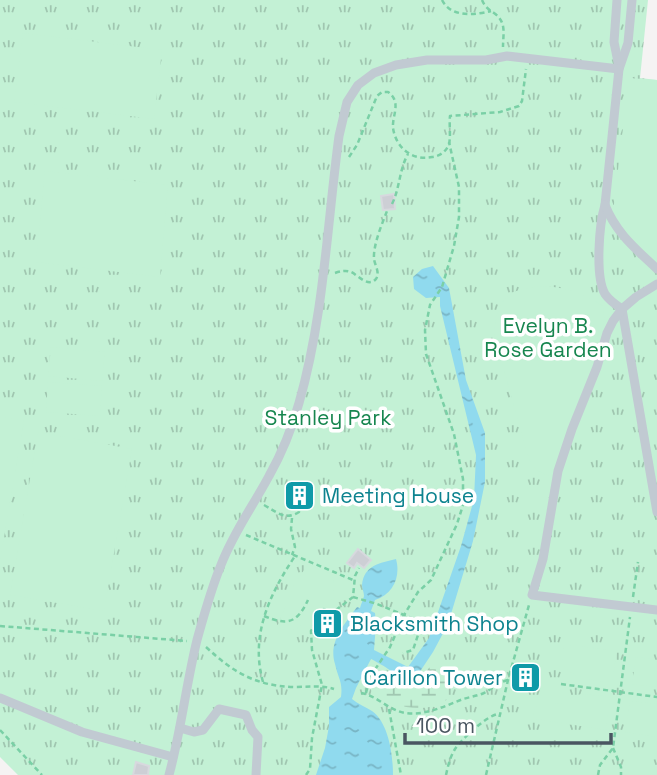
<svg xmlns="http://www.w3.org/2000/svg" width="657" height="775" viewBox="0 0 657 775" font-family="'Space Grotesk',sans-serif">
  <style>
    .grass { fill: url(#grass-tufts) }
    .wetland { fill: url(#wetland-marsh) }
    .garden { fill: #c3f1d5 }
    .water { fill: url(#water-ripples) }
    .building { fill: #cdcfd5; stroke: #d7d9de; stroke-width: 2 }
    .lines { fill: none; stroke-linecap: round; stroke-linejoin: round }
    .path { stroke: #7ad0a6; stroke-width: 2.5; stroke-dasharray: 5 3.5; stroke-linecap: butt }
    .lane { stroke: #c1cad2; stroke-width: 9 }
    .labels { text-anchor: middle; stroke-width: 7; stroke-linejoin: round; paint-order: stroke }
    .park-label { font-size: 21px; fill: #17864f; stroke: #fff }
    .culture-label { font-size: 21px; fill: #0d838f; stroke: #fff; text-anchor: start }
  </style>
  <defs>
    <pattern id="grass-tufts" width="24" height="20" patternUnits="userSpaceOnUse" patternTransform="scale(1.75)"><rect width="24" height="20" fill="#c3f1d5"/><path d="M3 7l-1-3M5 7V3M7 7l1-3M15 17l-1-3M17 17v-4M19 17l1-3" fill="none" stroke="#a0c6b0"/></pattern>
    <pattern id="wetland-marsh" width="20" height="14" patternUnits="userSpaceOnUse" patternTransform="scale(1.75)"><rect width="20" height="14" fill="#c3f1d5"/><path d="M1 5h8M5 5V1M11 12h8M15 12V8" fill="none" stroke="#a0c6b0"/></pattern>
    <pattern id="water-ripples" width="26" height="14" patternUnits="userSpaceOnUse" patternTransform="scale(1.75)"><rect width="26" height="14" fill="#90daee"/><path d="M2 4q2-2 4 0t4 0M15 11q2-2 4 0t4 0" fill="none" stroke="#78b4c4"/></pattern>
  </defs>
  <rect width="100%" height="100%" fill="#f5f3f3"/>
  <path class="grass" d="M0,0H648L640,78L657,80V775H18L0,757Z"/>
  <path class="wetland" d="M434,664C447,676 447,682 448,699C443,702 438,705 433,706C414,712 389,704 373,695C367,683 374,674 383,666L401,683H412L423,679L428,669Z"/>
  <g class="garden">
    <path d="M23,33L162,50L154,119L14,102Z"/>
    <path d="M629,78L657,80V261C641,247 620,233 613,212Z"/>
    <path d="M45,171L168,185L160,277L36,262Z"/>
    <path d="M538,286C563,286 581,292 603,306C610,340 582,393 570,425C563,442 558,460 552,477C541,473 534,470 529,459L495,338C494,324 497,304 509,295C517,289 529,288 538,286Z"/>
    <path d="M51,347L105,352L102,381L48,376Z"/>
    <path d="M48,382L102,386L100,416L46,412Z"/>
    <path d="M0,417L24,421L0,561Z"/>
    <path d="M38,432L132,449L104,611L10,595Z"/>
    <path d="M308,564L332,574C336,588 335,601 322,610C316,614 317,611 311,615C298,626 297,636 277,627L294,585Z"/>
    <path d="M570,645L617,651L612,682C593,681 552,677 564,647Z"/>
    <path d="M636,657L657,660V687L632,684Z"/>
    <path d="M581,694L603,696L610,699L606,730L536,719C530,711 537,706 543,701L561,704L568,699Z"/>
    <path d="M630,701L657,704V737L625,732Z"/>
  </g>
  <path class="water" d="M433,266L449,288L466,380L485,433V482L473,541L448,624L433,652L415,679L403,681C398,674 379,663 371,659L356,688L352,699C358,704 366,707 372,711C389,723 393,756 393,775H316L325,748L329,726V707L341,697C343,682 338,678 335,664C328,642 344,625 357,607L360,608C361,604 363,600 364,596C364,592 362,589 362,585C364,565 380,563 396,559C401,577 393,594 375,600L371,611L375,613L376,624L374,650L408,667L429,638L461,546L474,499L476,455L440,306V297L426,298L414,289L413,277L422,269Z"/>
  <g class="building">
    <path d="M394,194L395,209L383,210L381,196Z"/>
    <path d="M308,486L309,505L290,506L289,487Z"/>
    <path d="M358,549L371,560L364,568L357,563L354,568L347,563Z"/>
    <path d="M325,612L340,619L328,637L314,628Z"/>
    <path d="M531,670L539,676L538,686L528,690L520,682L512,681L514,673L520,674Z"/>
    <path d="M136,762L149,766L148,775H133Z"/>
  </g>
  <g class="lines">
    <g class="path">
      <path d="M442,0C451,18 475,15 491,11"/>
      <path d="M482,0C485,7 488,9 494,13C507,22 503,34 503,47"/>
      <path d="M349,157L357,145L377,96L382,92H388C402,102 392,115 393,128C396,148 412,161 432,157C440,156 446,152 449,144C451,136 449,125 450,116L500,112L519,106L522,101L526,69"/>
      <path d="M392,204C400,188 399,170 408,154"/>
      <path d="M335,273C341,271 346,270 351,272C358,275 367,287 375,280C381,274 375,266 374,259C373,245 382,224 387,211"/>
      <path d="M264,505C277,512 285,521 299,512V506"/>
      <path d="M292,518L291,529L295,547L292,555"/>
      <path d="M246,535L353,580"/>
      <path d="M353,597L377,604L419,621L418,635L413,650L403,653"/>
      <path d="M633,597L638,562"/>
      <path d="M264,616C288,626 297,623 308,600"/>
      <path d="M0,626L187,641"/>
      <path d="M206,647C234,673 256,686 295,687C309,687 321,685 334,689"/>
      <path d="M263,682C250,636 269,595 295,556"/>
      <path d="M561,684L657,697"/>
      <path d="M361,693C376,695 388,710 405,713C425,716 445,706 463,699C470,697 477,696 484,693C492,689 499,682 508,680"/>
      <path d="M366,693L370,677L390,647L404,615L418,592L431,580L457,524L463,505V479L454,434L426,354L425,330L430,305L442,287L454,246L459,217V187L449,142"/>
      <path d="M389,709L401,775"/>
      <path d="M0,730L42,775"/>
      <path d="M613,748L621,767V775"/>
      <path d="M306,775L310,769L312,738L322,685L312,650L311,631L324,609L332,613L353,597L355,576L359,568"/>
      <path d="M446,775C448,766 450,757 455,749C462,739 486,716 498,714"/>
      <path d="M486,775L508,680L529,605"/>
      <path d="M598,775L600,765L613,748L630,617"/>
    </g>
    <g class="lane">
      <path d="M617,0L614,42L619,67"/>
      <path d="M632,0L628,43L619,69L605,205C599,224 595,277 605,294C609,300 616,305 622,309L657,512"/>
      <path d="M605,205C616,233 636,249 657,269"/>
      <path d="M657,284L636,297L622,309L613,321L607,333L597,367L572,429L558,471L543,559L532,595L657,610"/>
      <path d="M0,698L82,732L173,757"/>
      <path d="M180,728L194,732L203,730L219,709L246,715L252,730L258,737L256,775"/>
      <path d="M169,775C181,731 186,685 197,640C204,615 211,589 221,565C233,533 253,506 269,476C282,453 292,428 299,403C324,316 327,225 339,136L347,102L358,85L374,73L396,65L427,60H486L507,56L619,69"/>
    </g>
  </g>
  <defs>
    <symbol id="building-square" viewBox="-11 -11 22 22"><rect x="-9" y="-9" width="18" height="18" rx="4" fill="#0f9aa8" stroke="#fff"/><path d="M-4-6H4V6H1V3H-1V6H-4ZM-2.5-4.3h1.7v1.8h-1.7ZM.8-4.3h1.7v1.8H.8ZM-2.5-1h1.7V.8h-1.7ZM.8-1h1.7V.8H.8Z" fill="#fff"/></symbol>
  </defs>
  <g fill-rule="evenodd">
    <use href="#building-square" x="282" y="478" width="35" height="35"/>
    <use href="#building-square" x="310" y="606" width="35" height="35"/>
    <use href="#building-square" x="508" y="660" width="35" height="35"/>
  </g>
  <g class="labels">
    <g class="park-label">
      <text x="548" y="333">Evelyn B.<tspan x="548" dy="24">Rose Garden</tspan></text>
      <text x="328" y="425">Stanley Park</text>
    </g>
    <g class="culture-label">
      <text x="322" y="503">Meeting House</text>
      <text x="350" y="631">Blacksmith Shop</text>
      <text x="503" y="685" text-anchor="end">Carillon Tower</text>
    </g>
  </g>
  <path d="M405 733v10h206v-10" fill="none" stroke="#4a5661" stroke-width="3.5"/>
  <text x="416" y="733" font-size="21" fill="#4a5661" stroke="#ffffff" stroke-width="5" paint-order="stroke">100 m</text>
</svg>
